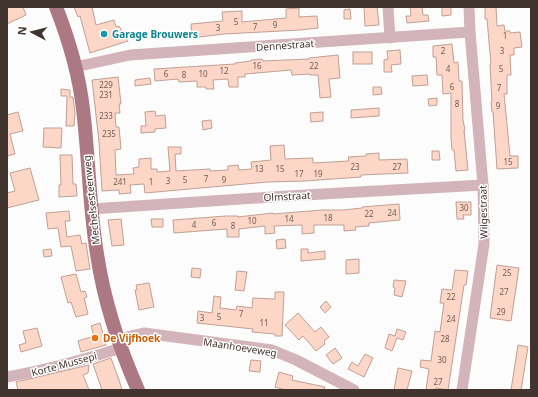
<svg xmlns="http://www.w3.org/2000/svg" width="538" height="397" viewBox="0 0 538 397" font-family="'Noto Sans',sans-serif">
  <style>
    .building { fill: #fcd6c7; stroke: #c0a094 }
    .lines { fill: none; stroke-linecap: round; stroke-linejoin: round }
    .minor { stroke: #d2b4ba; stroke-width: 11 }
    .major { stroke: #ac7883; stroke-width: 14 }
    .culture-dot { fill: #0f9aa8; stroke: #fff; stroke-width: 1.5 }
    .food-dot { fill: #e8710a; stroke: #fff; stroke-width: 1.5 }
    .labels { text-anchor: middle; stroke-width: 3; stroke-linejoin: round; paint-order: stroke }
    .number-label { font-size: 8px; fill: #705c54 }
    .culture-label { font-size: 10px; font-weight: bold; fill: #0d838f; stroke: #fff; text-anchor: start }
    .street-label { font-size: 10px; fill: #41332e; stroke: #fff }
    .food-label { font-size: 10px; font-weight: bold; fill: #c56008; stroke: #fff; text-anchor: start }
  </style>
  <rect width="100%" height="100%" fill="#fcfcfc"/>
  <g class="building">
    <path d="M7,7H23L26,15L7,24Z"/>
    <path d="M74,7H92L96,25L114,20L116,27L119,26L128,41L90,53L80,16L78,17Z"/>
    <path d="M364,7H377L379,25L365,26Z"/>
    <path d="M410,7H422L423,15H428L429,21L407,23L406,16H411Z"/>
    <path d="M442,7H451V15L442,16Z"/>
    <path d="M485,7H496L497,26L504,25L505,31H510V33L520,32L522,47L514,48V55H510L511,75H507V94H504L510,156H518V168L497,169L493,112H492L491,102H492L490,64H491L487,19H485Z"/>
    <path d="M299,8V17L317,16L318,28L300,30L224,34L192,38L191,24L223,21L222,12L242,11V22L286,18V9Z"/>
    <path d="M350,9L351,19H344V10Z"/>
    <path d="M452,44L454,63L458,62L459,81H462L463,120L465,130H464L468,170L456,171L454,150H452L451,139V93L443,94L442,75H437L436,57H433V46Z"/>
    <path d="M400,50L401,64L391,65L392,72H384V60L388,59L387,51Z"/>
    <rect x="353" y="52" width="19" height="12"/>
    <path d="M338,55L340,78L329,79L331,97L320,98L318,75H310V74L292,75L291,70L245,74V77H238V87H229L228,79L213,80L214,89H206V87H197V81L179,82L178,79L155,81L154,69L235,64V63L251,61V60L262,59L263,61L309,59V58Z"/>
    <path d="M427,75L428,85L413,86L412,76Z"/>
    <path d="M118,77L121,104H119L120,113H115L116,127H119L121,149L115,150L116,175L134,174L133,168L139,167V159L151,158V169H157V172L170,171L168,147H181V154H175L176,171L210,169V171L228,170V166L238,165L239,170L252,169L251,162L271,160L270,146L284,145L285,159L313,158V163L349,161L348,157L366,156V154L379,153V160L407,159L408,173L361,175V177L305,181L268,182L145,193L144,184L130,185L131,193L119,194V190L102,191L99,142L92,80Z"/>
    <path d="M150,78L151,84L135,86V80Z"/>
    <path d="M373,87H381L382,94L373,95Z"/>
    <path d="M61,89L70,90V97H73L75,112L74,126H66L67,96H61Z"/>
    <path d="M437,98V105L429,106L428,99Z"/>
    <path d="M379,108V116L351,118V110Z"/>
    <path d="M155,111L156,116L165,115L166,128L155,129V132L141,133V126H146L145,112Z"/>
    <path d="M18,112L23,131L10,134L15,154L7,156V115Z"/>
    <path d="M323,112V121L311,122L310,113Z"/>
    <path d="M211,120L212,128L203,130L202,121Z"/>
    <path d="M44,128H62L61,148L43,147Z"/>
    <path d="M432,151H439L440,160H432Z"/>
    <path d="M60,155H72L73,184H76L77,196L59,197V185H61Z"/>
    <path d="M30,168L39,200L7,208V193L15,191L10,173Z"/>
    <path d="M456,202H471V215H463L464,219H457Z"/>
    <path d="M399,204L400,220L369,223V226L355,227L356,230L344,231V225H314V233L302,234V225L274,226L275,233L265,234V226L239,229V237H227V229L174,233L173,220L226,216H238V217L273,213V214L322,210H343L362,208V207Z"/>
    <path d="M69,211L70,221H65L67,237L80,235L82,244L86,243L90,269L76,271L71,246L61,247L58,228L48,229L46,213Z"/>
    <path d="M121,219L124,245L112,246L108,220Z"/>
    <path d="M151,219H163V227H152Z"/>
    <path d="M285,239L286,248L277,249L276,240Z"/>
    <path d="M51,249L52,256L44,257L43,250Z"/>
    <path d="M301,249H308V253L325,251V259L301,261Z"/>
    <path d="M359,259V273L346,274V260Z"/>
    <path d="M497,265L519,268L511,321L490,318Z"/>
    <path d="M192,268L201,269L200,278L191,277Z"/>
    <path d="M455,270L468,271L466,285H464L448,390L436,388L435,390H426L429,369L420,367L421,360L431,361L435,331L440,332L444,303H440L442,289L452,290Z"/>
    <path d="M237,271L247,272L244,291L235,290Z"/>
    <path d="M76,274L81,292L85,291L87,297L84,298L88,314L76,317L71,302L68,303L61,277Z"/>
    <path d="M394,280L406,281L402,297L394,295L395,288L393,287Z"/>
    <path d="M149,283L154,307L139,310L135,290H137L136,285Z"/>
    <path d="M275,292H284L282,336H275V334L252,332L253,329L197,323L198,311L212,313L214,296L221,297L220,308L236,310L237,306L252,308L253,298L275,299Z"/>
    <path d="M326,301L331,307L325,313L320,307Z"/>
    <path d="M298,313L315,332L321,327L329,337L324,341L325,344L316,351L303,336L299,340L285,325Z"/>
    <path d="M100,323L106,345L81,352L78,341L94,336L91,326Z"/>
    <path d="M37,328L42,346L21,352L19,345L26,343L23,331Z"/>
    <path d="M397,329L406,332L403,340L397,338L392,351L385,348L389,334L395,336Z"/>
    <path d="M518,345L528,347L521,390H511Z"/>
    <path d="M335,348L342,358L333,364L326,355Z"/>
    <path d="M365,354L373,358L364,377L348,369L352,362L358,366Z"/>
    <path d="M111,358L119,380L122,390H102L93,364Z"/>
    <path d="M251,360L261,361L260,372L249,371Z"/>
    <path d="M89,365L88,373L83,375L89,390H18L16,382Z"/>
    <path d="M398,368L412,371L407,390H394Z"/>
    <path d="M279,372L293,376L292,380L325,387L324,390H286L275,387Z"/>
  </g>
  <g class="lines">
    <g class="minor">
      <path d="M388,7L390,38"/>
      <path d="M75,67L130,55L470,32L469,7"/>
      <path d="M91,209L287,196L483,185"/>
      <path d="M118,339L144,333L272,350L296,360L354,390"/>
      <path d="M7,377C46,370 83,360 121,348"/>
      <path d="M462,390L484,244L483,185L470,32"/>
    </g>
    <path class="major" d="M56,7C69,40 79,74 83,109C89,158 89,206 97,254C104,301 119,347 138,390"/>
  </g>
  <circle class="culture-dot" cx="104" cy="34" r="4"/>
  <circle class="food-dot" cx="95" cy="338" r="4"/>
  <g class="labels">
    <g class="number-label">
      <text x="236" y="25">5</text>
      <text x="275" y="28">9</text>
      <text x="255" y="30">7</text>
      <text x="218" y="31">3</text>
      <text x="505" y="39">1</text>
      <text x="443" y="54">2</text>
      <text x="502" y="54">3</text>
      <text x="257" y="69">16</text>
      <text x="314" y="69">22</text>
      <text x="448" y="72">4</text>
      <text x="501" y="72">5</text>
      <text x="224" y="74">12</text>
      <text x="166" y="77">6</text>
      <text x="203" y="77">10</text>
      <text x="184" y="78">8</text>
      <text x="106" y="88">229</text>
      <text x="452" y="90">6</text>
      <text x="499" y="91">7</text>
      <text x="106" y="98">231</text>
      <text x="457" y="107">8</text>
      <text x="498" y="109">9</text>
      <text x="106" y="119">233</text>
      <text x="109" y="137">235</text>
      <text x="508" y="165">15</text>
      <text x="355" y="170">23</text>
      <text x="397" y="170">27</text>
      <text x="259" y="172">13</text>
      <text x="280" y="172">15</text>
      <text x="299" y="177">17</text>
      <text x="318" y="177">19</text>
      <text x="206" y="182">7</text>
      <text x="185" y="183">5</text>
      <text x="224" y="183">9</text>
      <text x="168" y="184">3</text>
      <text x="120" y="185">241</text>
      <text x="151" y="185">1</text>
      <text x="464" y="211">30</text>
      <text x="392" y="216">24</text>
      <text x="369" y="217">22</text>
      <text x="328" y="221">18</text>
      <text x="289" y="222">14</text>
      <text x="252" y="224">10</text>
      <text x="214" y="226">6</text>
      <text x="194" y="228">4</text>
      <text x="233" y="229">8</text>
      <text x="507" y="276">25</text>
      <text x="504" y="295">27</text>
      <text x="451" y="300">22</text>
      <text x="501" y="315">29</text>
      <text x="241" y="317">7</text>
      <text x="219" y="320">5</text>
      <text x="202" y="321">3</text>
      <text x="451" y="322">24</text>
      <text x="264" y="326">11</text>
      <text x="445" y="342">28</text>
      <text x="442" y="363">30</text>
      <text x="438" y="385">27</text>
    </g>
    <g class="culture-label">
      <text x="112" y="38">Garage Brouwers</text>
    </g>
    <g class="street-label">
      <text transform="translate(285 45) rotate(-4)" y="4">Dennestraat</text>
      <text transform="translate(287 196) rotate(-3)" y="4">Olmstraat</text>
      <text transform="translate(91 200) rotate(-96)" y="4">Mechelsesteenweg</text>
      <text transform="translate(483 212) rotate(-91)" y="4">Wilgestraat</text>
      <text transform="translate(240 347) rotate(9)" y="4">Maanhoeveweg</text>
      <text transform="translate(64 364) rotate(-15)" y="4">Korte Mussepi</text>
    </g>
    <g class="food-label">
      <text x="103" y="342">De Vijfhoek</text>
    </g>
  </g>
  <rect width="538" height="397" fill="none" stroke="#41332e" stroke-width="16"/>
  <g transform="translate(32 32) rotate(277)" stroke="#ffffff" stroke-width="3" paint-order="stroke">
  <path d="M0-3L7 15L0 10L-7 15Z" fill="#41332e"/>
  <text y="-6" font-size="11" font-weight="bold" text-anchor="middle" fill="#41332e">N</text>
  </g>
</svg>
